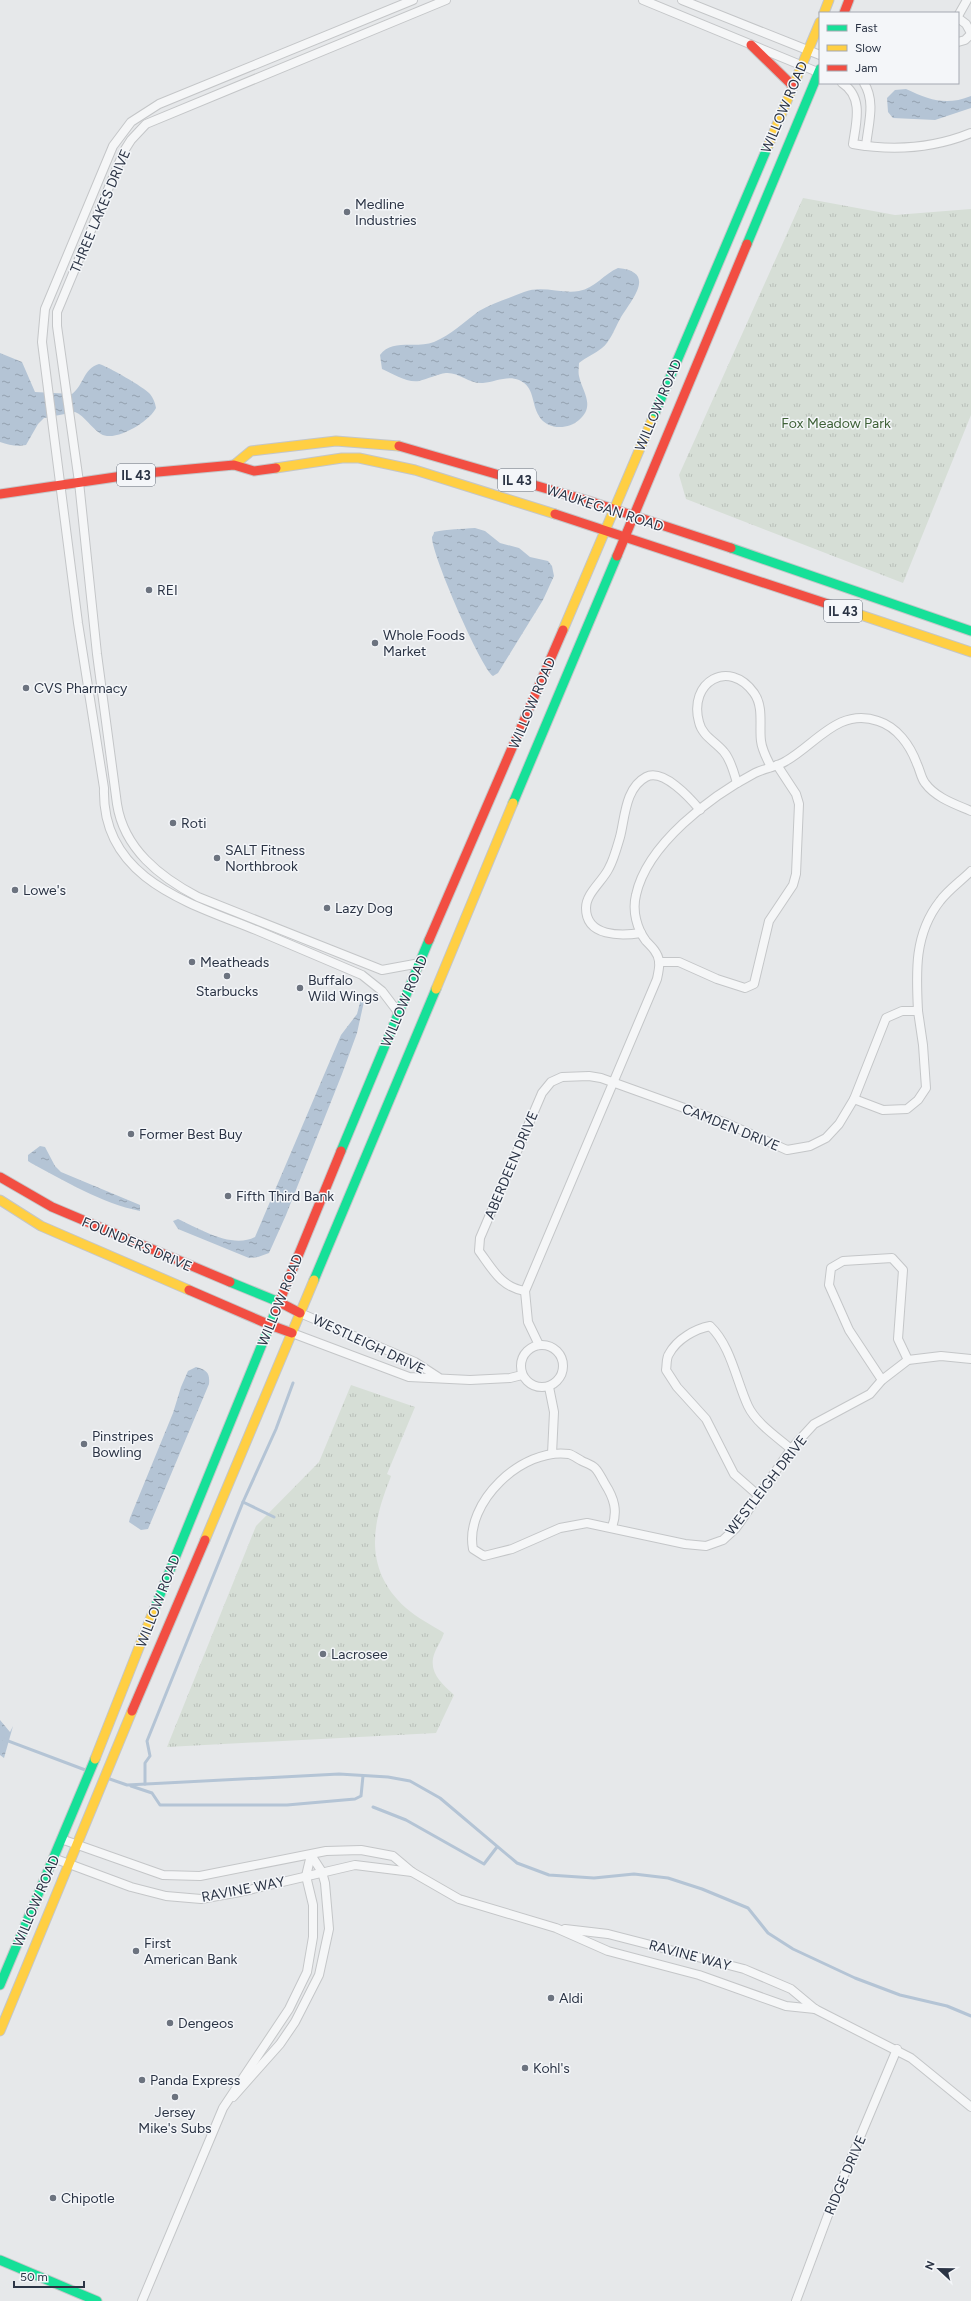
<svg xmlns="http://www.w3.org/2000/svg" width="971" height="2301" viewBox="0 0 971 2301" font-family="Figtree,sans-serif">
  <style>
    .park { fill: url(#park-tufts) }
    .water { fill: url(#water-ripples) }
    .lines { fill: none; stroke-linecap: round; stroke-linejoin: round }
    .stream { stroke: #b4c4d5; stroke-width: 3 }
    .street-casing { stroke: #c4c6c8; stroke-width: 10 }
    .fast-casing { stroke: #c4c6c8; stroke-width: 11 }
    .slow-casing { stroke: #c4c6c8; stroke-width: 11 }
    .jam-casing { stroke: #c4c6c8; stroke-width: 11 }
    .street { stroke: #f5f6f7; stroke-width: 8 }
    .fast { stroke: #16e098; stroke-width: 9 }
    .slow { stroke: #ffcf43; stroke-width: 9 }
    .jam { stroke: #f24e42; stroke-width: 9 }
    .poi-dot { fill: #6c737f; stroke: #f4f6f9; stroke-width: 1.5 }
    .labels { text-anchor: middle; stroke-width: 3; stroke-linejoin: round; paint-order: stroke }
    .shield { fill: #f4f6f9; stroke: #676e7b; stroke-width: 1 }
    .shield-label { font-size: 13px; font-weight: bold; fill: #2b3445 }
    .street-label { font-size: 14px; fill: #2b3445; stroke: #f4f6f9 }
    .poi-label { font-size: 14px; fill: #2b3445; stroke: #f4f6f9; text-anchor: start }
    .park-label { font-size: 14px; fill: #3f6138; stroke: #f4f6f9 }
  </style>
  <defs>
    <pattern id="park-tufts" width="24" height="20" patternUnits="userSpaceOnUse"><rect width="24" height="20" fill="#d6ded6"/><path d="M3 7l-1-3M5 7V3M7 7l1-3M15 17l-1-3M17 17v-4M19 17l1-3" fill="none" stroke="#b8bfb9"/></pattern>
    <pattern id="water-ripples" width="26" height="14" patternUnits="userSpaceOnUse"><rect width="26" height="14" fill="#b4c4d5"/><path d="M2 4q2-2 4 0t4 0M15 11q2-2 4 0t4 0" fill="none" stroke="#93a0af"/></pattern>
  </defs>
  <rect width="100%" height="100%" fill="#e6e8ea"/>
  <g class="park">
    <path d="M803,198L895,215L971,209V415L903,583L686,499L679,475Z"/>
    <path d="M351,1385L415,1407L387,1474L391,1476L390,1479C371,1526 364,1570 406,1608C417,1618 432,1625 444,1633C442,1640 437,1646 435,1652C427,1671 441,1683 454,1695L436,1733L167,1747L256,1526L319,1462Z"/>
  </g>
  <g class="water">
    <path d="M906,89C930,100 946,106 971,96V108L935,120L893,118L888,112L887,98L895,90Z"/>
    <path d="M618,268C658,272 631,300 620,319C615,328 610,342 602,348C595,354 586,357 579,363C579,367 578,372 579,376C582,391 596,406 579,420C568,430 547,430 539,416C531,403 535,387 519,380C507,375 495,382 483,383C469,384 459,372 446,373C437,374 428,379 419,381C407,383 393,374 382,369L380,355C392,338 416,349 434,342C451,335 464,322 479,311C492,303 510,298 524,292C542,285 561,294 579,291C595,288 604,274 618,268Z"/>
    <path d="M0,353L22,362L35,392L72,394C84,385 83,369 99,364C107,366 144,387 150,394C153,398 155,402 156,408C150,421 115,443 101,434C91,428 85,416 75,412L44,418L38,424L26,445C17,447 9,445 0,442Z"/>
    <path d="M475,528L485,531L500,543L519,548L530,557L548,561L552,566L554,576L543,600L498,673L493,676C481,668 431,553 432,537C433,535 434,534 434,532C448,529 461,529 475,528Z"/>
    <path d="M362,995L365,997L357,1033L342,1074L286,1215L269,1253L258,1257L249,1258L178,1229L173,1221L178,1219C200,1229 232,1249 255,1237L341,1035L357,1014Z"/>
    <path d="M40,1146L45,1147L55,1166L61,1172L140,1205V1211C101,1203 65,1181 31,1163L28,1161V1155Z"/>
    <path d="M196,1367C207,1370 210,1373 209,1384L148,1529L141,1530L129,1522L130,1518L173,1413L181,1387L188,1371Z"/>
    <path d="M0,1720L10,1732L13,1726L4,1758L0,1755Z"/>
  </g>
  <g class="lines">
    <g class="stream">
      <path d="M243,1502L276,1429L293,1383"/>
      <path d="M0,1738L88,1771"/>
      <path d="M107,1778L127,1785L339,1774L388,1777L410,1781L440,1798L517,1863L549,1875L594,1878L634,1874L668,1878L702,1889L748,1908L768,1933L793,1949L855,1978L900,1995L947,2006L971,2016"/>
      <path d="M145,1784V1763L150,1756L147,1741L149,1736L243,1502L274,1517"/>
      <path d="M131,1786L152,1793L160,1805H287L355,1799L361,1796L363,1776"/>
      <path d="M373,1807L406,1820L484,1864L497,1847"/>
    </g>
    <defs>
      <g id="street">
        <path d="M643,0L820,73"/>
        <path d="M682,0L820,55"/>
        <path d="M958,16L967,0"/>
        <path d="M958,18L966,24L971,33"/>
        <path d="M958,42L965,40L971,34"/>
        <path d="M842,83C864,97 856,123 853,144C893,151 934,148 971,133"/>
        <path d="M864,83C876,102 868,125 866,146"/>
        <path d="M737,783C734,773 731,760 724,752C716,742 702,736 699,722C688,682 729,658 754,693C764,707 759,726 761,741C762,750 767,759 771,767"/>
        <path d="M641,933C621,936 586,937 586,908C586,893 603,881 609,868C614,859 617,847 620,837C625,818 625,788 646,777C663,768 690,798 700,810"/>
        <path d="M659,962H679L717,979L745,988L754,984L769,921L793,885L796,874L799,804L796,794L777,765"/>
        <path d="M420,963L382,970L198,897C160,877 124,849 117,804L97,654L79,482L57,326V312L62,300L124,151L131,140L146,124L446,0"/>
        <path d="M398,1012L382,991L362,975C327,960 292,945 256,930C189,903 101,879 104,788L78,623L42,342L45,309L113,146L131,122L159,104L413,0"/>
        <path d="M854,1099L883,1110L907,1109L918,1100L926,1088L923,1045L918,1011"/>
        <path d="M525,1291C501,1287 493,1270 479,1251L480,1238L542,1093L551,1082L562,1077L589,1076L601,1078L726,1123L787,1150L810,1146L826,1138L839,1124L854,1099L886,1018L902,1011H918C916,972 914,934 940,901C948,890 961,881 971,871"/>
        <path d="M300,1313L415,1362L438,1377"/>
        <path d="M292,1333L409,1377L470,1380L510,1378L522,1375"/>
        <circle cx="542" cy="1366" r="21"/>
        <path d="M539,1345L528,1322L525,1291L657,979C658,974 660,966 659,961C658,953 652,947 646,941C637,929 632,911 636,895C647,844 711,796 755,773C765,768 777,767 786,761C816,744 839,707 878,721C897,727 910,745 917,764C920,770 921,778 925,783C936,798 955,804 971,811"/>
        <path d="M882,1380L849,1330L829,1285L831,1268L843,1261L892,1258L903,1270L898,1339L908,1360"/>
        <path d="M549,1387L554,1412L552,1454"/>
        <path d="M759,1496L734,1474L706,1419L677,1387L666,1370C667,1365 666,1358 669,1354C677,1339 695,1329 710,1326C731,1346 736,1380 748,1406C756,1423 777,1437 791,1449"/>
        <path d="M612,1527C618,1511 614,1498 605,1484C602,1479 599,1472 595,1468C592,1465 586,1463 582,1461C578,1459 573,1455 569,1454C522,1447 464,1503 473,1549L484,1556L512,1549L560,1528L587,1523L685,1544L706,1546L723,1540L736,1528L791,1449L814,1424L870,1394L882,1380L908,1360L941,1356L971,1359"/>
        <path d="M61,1839L163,1875L200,1876L326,1851L361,1850L393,1856L412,1872L459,1899L556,1928L608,1951L699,1975L786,2006L815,2009"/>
        <path d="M53,1858L131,1887L166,1896L201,1899L240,1892L355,1865L412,1872"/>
        <path d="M565,1929L608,1934L744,1969L791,1989L815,2009L911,2058L971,2107"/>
        <path d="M233,2097L280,2044L295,2022L319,1975L329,1929L325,1883L322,1872L311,1855"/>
        <path d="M142,2301L223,2108L289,2009L307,1972L313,1937V1905L306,1876L311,1855"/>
        <path d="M796,2301L834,2199L897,2049"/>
      </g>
      <g id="fast">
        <path d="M747,244L820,69"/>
        <path d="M652,420L768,146"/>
        <path d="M731,548L971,631"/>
        <path d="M513,803L617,556"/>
        <path d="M341,1151L429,940"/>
        <path d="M314,1280L436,989"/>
        <path d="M230,1282L279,1302"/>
        <path d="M153,1612L276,1310"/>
        <path d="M0,1985L95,1759"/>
        <path d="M0,2260L97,2301"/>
      </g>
      <g id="slow">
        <path d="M824,13L829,0"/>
        <path d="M768,146L820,22"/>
        <path d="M234,465L251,451L336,441L399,446"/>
        <path d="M276,468L342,458H359L415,470L555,514"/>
        <path d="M843,609L971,652"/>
        <path d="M563,630L652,420"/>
        <path d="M436,989L513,803"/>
        <path d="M0,1200L41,1226L189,1290"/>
        <path d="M205,1540L314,1280"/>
        <path d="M95,1759L153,1612"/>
        <path d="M0,2031L132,1711"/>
      </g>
      <g id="jam">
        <path d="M844,13L849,0"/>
        <path d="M751,45L793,86"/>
        <path d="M399,446L589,501L731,548"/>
        <path d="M0,494L136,474L234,465L254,471L276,468"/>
        <path d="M555,514L843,609"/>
        <path d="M617,556L747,244"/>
        <path d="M429,940L563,630"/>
        <path d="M0,1177L52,1207L230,1282"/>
        <path d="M189,1290L270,1325"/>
        <path d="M279,1302L300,1313"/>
        <path d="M276,1310L341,1151"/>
        <path d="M270,1325L292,1333"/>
        <path d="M132,1711L205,1540"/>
      </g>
    </defs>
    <use href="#street" class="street-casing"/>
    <use href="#fast" class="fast-casing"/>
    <use href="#slow" class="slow-casing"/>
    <use href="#jam" class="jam-casing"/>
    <use href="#street" class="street"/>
    <use href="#fast" class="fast"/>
    <use href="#slow" class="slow"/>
    <use href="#jam" class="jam"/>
  </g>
  <g class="poi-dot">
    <circle cx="347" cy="212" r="4"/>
    <circle cx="149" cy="590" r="4"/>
    <circle cx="375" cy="643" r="4"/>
    <circle cx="26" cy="688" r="4"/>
    <circle cx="173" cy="823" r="4"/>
    <circle cx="217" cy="858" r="4"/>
    <circle cx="15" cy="890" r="4"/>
    <circle cx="327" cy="908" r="4"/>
    <circle cx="192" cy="962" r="4"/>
    <circle cx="227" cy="976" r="4"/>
    <circle cx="300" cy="988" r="4"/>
    <circle cx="131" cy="1134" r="4"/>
    <circle cx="228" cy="1196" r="4"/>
    <circle cx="84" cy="1444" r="4"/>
    <circle cx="323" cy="1654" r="4"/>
    <circle cx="136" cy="1951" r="4"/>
    <circle cx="551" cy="1998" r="4"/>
    <circle cx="170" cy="2023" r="4"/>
    <circle cx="525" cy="2068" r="4"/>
    <circle cx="142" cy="2080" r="4"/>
    <circle cx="175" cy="2097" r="4"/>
    <circle cx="53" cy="2198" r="4"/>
  </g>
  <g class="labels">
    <g class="shield">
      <rect x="117" y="464" width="38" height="22" rx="3"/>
      <rect x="498" y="469" width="38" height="22" rx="3"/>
      <rect x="824" y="600" width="38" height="22" rx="3"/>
    </g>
    <g class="shield-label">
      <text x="136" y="480">IL 43</text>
      <text x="517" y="485">IL 43</text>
      <text x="843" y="616">IL 43</text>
    </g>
    <g class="street-label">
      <text transform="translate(784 107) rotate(-67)" y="5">WILLOW ROAD</text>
      <text transform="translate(100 211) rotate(-67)" y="5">THREE LAKES DRIVE</text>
      <text transform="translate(658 405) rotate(-67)" y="5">WILLOW ROAD</text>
      <text transform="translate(605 508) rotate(18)" y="5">WAUKEGAN ROAD</text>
      <text transform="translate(532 703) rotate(-67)" y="5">WILLOW ROAD</text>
      <text transform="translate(404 1001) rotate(-67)" y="5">WILLOW ROAD</text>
      <text transform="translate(731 1127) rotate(22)" y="5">CAMDEN DRIVE</text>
      <text transform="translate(511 1165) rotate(-67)" y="5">ABERDEEN DRIVE</text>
      <text transform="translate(137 1244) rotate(23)" y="5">FOUNDERS DRIVE</text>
      <text transform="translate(280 1300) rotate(-68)" y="5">WILLOW ROAD</text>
      <text transform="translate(369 1344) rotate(25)" y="5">WESTLEIGH DRIVE</text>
      <text transform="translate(766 1485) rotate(-52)" y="5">WESTLEIGH DRIVE</text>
      <text transform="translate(158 1601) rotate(-69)" y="5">WILLOW ROAD</text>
      <text transform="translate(243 1889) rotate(-11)" y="5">RAVINE WAY</text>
      <text transform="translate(36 1901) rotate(-67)" y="5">WILLOW ROAD</text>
      <text transform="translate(690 1955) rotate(15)" y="5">RAVINE WAY</text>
      <text transform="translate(845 2175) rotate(-67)" y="5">RIDGE DRIVE</text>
    </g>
    <g class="poi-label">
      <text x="355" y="209">Medline<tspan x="355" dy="16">Industries</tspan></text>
      <text x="157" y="595">REI</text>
      <text x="383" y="640">Whole Foods<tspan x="383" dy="16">Market</tspan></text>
      <text x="34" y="693">CVS Pharmacy</text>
      <text x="181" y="828">Roti</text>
      <text x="225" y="855">SALT Fitness<tspan x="225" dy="16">Northbrook</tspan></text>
      <text x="23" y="895">Lowe's</text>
      <text x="335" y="913">Lazy Dog</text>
      <text x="200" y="967">Meatheads</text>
      <text x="308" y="985">Buffalo<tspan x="308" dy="16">Wild Wings</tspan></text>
      <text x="227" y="996" text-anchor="middle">Starbucks</text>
      <text x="139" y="1139">Former Best Buy</text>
      <text x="236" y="1201">Fifth Third Bank</text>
      <text x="92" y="1441">Pinstripes<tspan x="92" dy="16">Bowling</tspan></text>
      <text x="331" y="1659">Lacrosee</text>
      <text x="144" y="1948">First<tspan x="144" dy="16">American Bank</tspan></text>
      <text x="559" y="2003">Aldi</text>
      <text x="178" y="2028">Dengeos</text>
      <text x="533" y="2073">Kohl's</text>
      <text x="150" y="2085">Panda Express</text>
      <text x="175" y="2117" text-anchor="middle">Jersey<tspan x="175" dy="16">Mike's Subs</tspan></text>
      <text x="61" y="2203">Chipotle</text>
    </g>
    <g class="park-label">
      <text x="836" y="428">Fox Meadow Park</text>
    </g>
  </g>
  <rect x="819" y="12" width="140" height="72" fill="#f4f6f9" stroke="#a4a8b1"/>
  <rect x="827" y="25" width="20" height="6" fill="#16e098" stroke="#a4a8b1"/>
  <text x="855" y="32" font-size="12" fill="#2b3445">Fast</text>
  <rect x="827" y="45" width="20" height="6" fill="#ffcf43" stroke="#a4a8b1"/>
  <text x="855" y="52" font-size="12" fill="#2b3445">Slow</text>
  <rect x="827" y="65" width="20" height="6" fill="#f24e42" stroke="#a4a8b1"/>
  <text x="855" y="72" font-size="12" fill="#2b3445">Jam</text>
  <g transform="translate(939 2269) rotate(292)" stroke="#f4f6f9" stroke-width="3" paint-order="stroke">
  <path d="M0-3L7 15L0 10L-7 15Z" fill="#2b3445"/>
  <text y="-6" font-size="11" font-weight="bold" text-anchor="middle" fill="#2b3445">N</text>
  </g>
  <path d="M14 2281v6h70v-6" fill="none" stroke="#2b3445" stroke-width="2"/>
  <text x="20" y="2281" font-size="12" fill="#2b3445" stroke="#f4f6f9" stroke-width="3" paint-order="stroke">50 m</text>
</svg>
